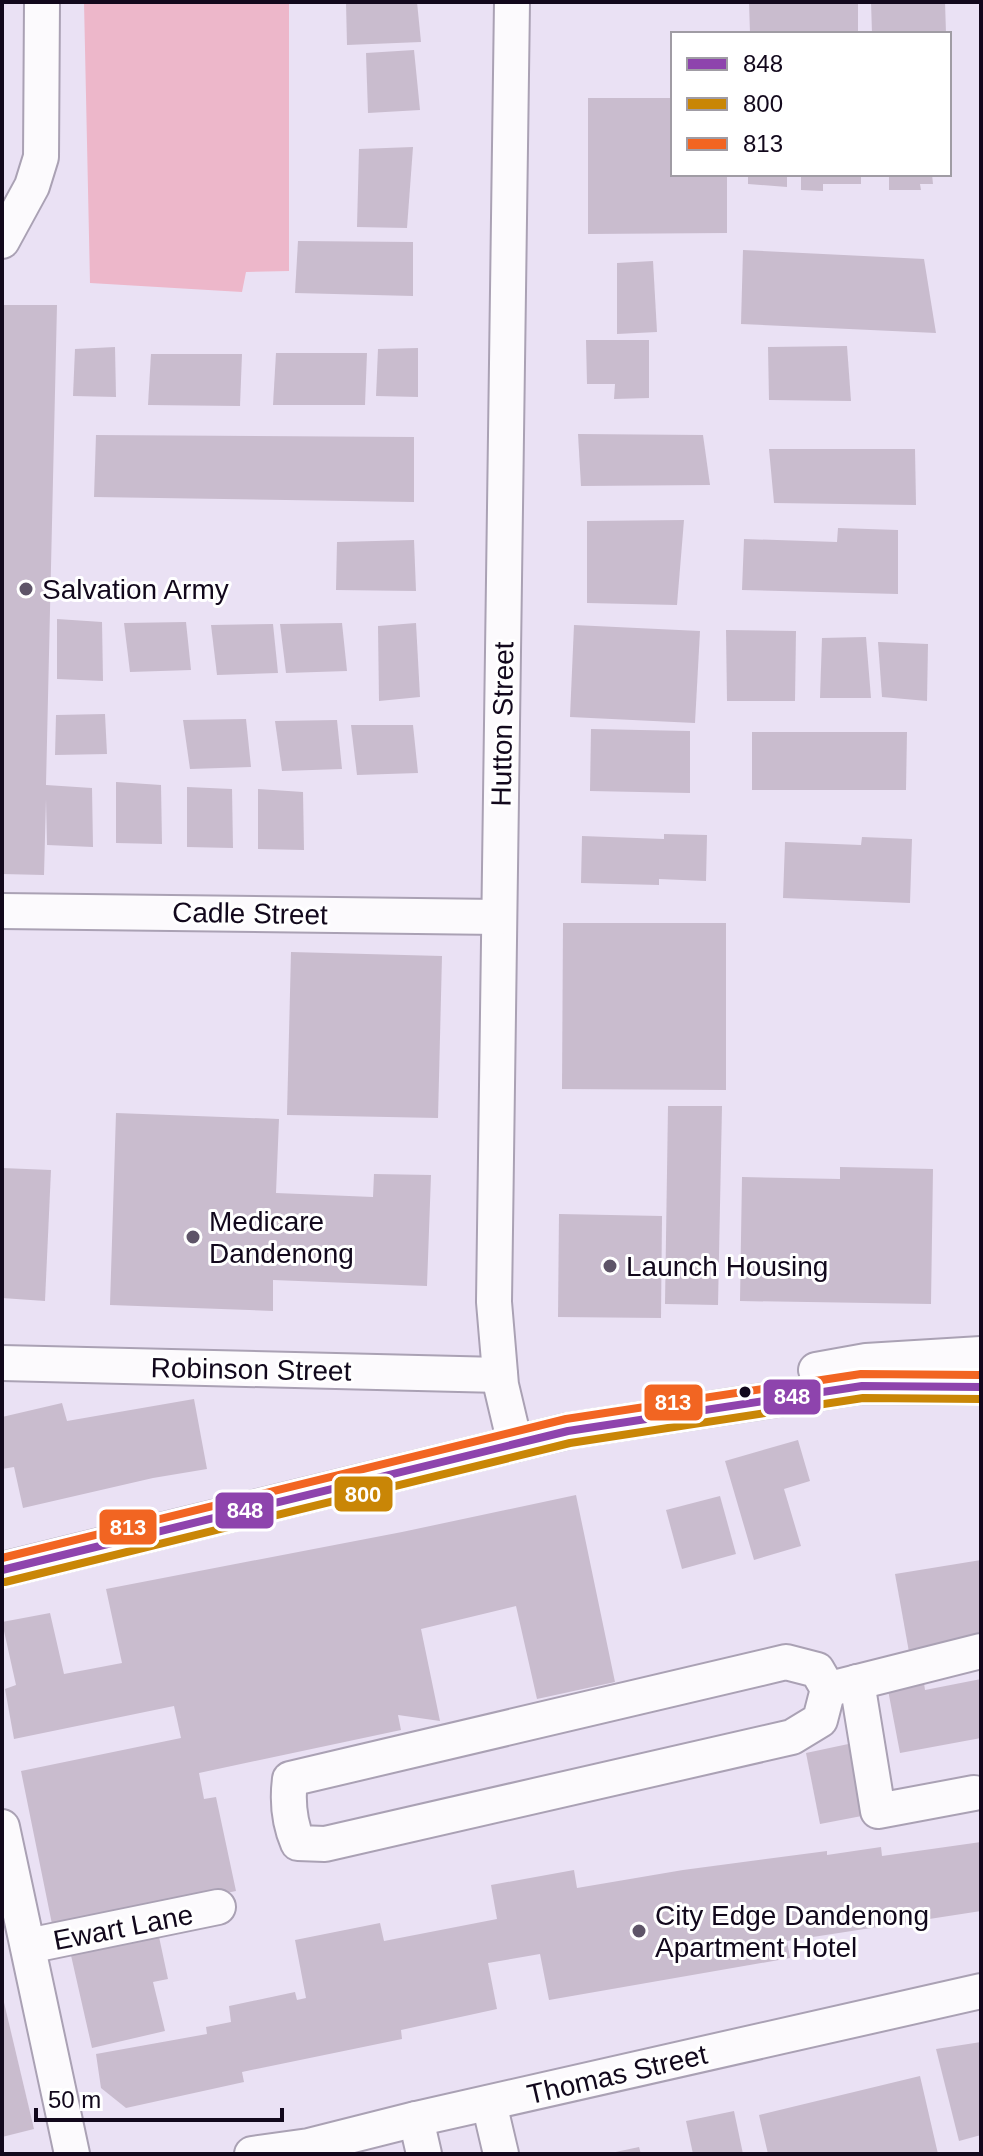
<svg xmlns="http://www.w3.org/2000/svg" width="983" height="2156" viewBox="0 0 983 2156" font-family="Arial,sans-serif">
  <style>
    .green { fill: #edb7ca }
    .building { fill: #c9bcce }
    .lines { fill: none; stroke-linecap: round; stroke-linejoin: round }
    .minor-casing { stroke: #aaa1b4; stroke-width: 38 }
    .minor { stroke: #fcfafd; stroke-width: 34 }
    .bus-1-casing { stroke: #fff; stroke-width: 14 }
    .bus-2-casing { stroke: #fff; stroke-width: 14 }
    .bus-3-casing { stroke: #fff; stroke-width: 14 }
    .bus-1 { stroke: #8e44ad; stroke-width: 8 }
    .bus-2 { stroke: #c98606; stroke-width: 8 }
    .bus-3 { stroke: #f26522; stroke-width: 8 }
    .poi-dot { fill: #5e5468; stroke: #fff; stroke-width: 3 }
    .bus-dot { fill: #12081c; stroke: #fff; stroke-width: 3 }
    .labels { text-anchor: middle; stroke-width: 6; stroke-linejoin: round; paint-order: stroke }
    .poi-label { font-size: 28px; fill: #12081c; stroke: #fff; text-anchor: start }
    .street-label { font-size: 28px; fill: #12081c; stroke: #fff }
    .line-badge { stroke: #fff; stroke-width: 3 }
    .badge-label { font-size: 22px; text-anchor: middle; font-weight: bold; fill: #fff }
  </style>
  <rect width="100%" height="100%" fill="#eae1f4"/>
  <path class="green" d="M84,2H289V271L246,272L242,292L90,283Z"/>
  <g class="building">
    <path d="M346,2H417L421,42L347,45Z"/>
    <path d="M749,2H858V34H750Z"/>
    <path d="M871,2H945L946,34H872Z"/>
    <path d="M414,50L420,110L368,113L366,53Z"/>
    <path d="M588,98H673V174H727V233L588,234Z"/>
    <path d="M413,147L407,228L357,227L359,149Z"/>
    <path d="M748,174H787V187L748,184Z"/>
    <path d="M801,174H861V184H823V191L801,190Z"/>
    <path d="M889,174H932L933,184H920L921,190H889Z"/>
    <path d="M298,241L413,242V296L295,293Z"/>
    <path d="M743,250L924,259L936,333L741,324Z"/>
    <path d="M653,261L657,332L617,334V263Z"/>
    <path d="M2,305H57L46,785L92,788L93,847L47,845L46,799L44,875L2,874Z"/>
    <path d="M586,340H649V398L614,399L615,384H587Z"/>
    <path d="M847,346L851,401L769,400L768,347Z"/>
    <path d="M115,347L116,397L73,396L75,349Z"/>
    <path d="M418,348V397L376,396L378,349Z"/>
    <path d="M276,353H367L365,405H273Z"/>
    <path d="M151,354H242L240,406L148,405Z"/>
    <path d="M578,434L703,435L710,485L581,486Z"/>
    <path d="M96,435L414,437V502L94,497Z"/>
    <path d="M769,449H915L916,505L774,503Z"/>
    <path d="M684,520L677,605L587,603V521Z"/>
    <path d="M838,528L898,530V594L742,590L744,539L837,542Z"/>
    <path d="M414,540L416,591L336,590L337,542Z"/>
    <path d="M57,619L102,622L103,681L57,679Z"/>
    <path d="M186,622L191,670L130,672L124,623Z"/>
    <path d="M342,623L347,671L286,673L280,624Z"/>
    <path d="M416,623L420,697L379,701L378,626Z"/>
    <path d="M273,624L278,673L217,675L211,625Z"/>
    <path d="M574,625L700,631L695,723L570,717Z"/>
    <path d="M726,630L796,631L795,701H727Z"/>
    <path d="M866,637L871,698H820L822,638Z"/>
    <path d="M878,642L928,644L927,701L882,697Z"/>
    <path d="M105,714L107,754L55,755L56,715Z"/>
    <path d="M246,719L251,767L190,769L183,720Z"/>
    <path d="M337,720L342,769L282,771L275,721Z"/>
    <path d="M351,725H413L418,773L357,775Z"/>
    <path d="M591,729L690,731V793L590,791Z"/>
    <path d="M752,732H907L906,790H752Z"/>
    <path d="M116,782L161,785L162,844L116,843Z"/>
    <path d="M187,787L232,789L233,848L187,847Z"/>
    <path d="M258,789L303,792L304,850L258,849Z"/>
    <path d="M664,834L707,835L706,881L659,879V885L581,883L582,836L664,839Z"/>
    <path d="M862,837L912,839L910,903L783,898L785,842L861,845Z"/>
    <path d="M563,923H726V1090L562,1089Z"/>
    <path d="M291,952L442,956L438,1118L287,1115Z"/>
    <path d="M668,1106H722L718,1305L665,1304Z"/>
    <path d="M116,1113L279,1119L276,1193L373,1197L374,1174L431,1175L427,1286L273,1280V1311L110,1305Z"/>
    <path d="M840,1167L933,1169L931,1304L740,1301L742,1177L840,1179Z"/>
    <path d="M2,1168L51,1170L45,1301L2,1298Z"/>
    <path d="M559,1214L662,1216L661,1318L558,1317Z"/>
    <path d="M194,1399L207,1469L153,1478L23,1508L14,1467L2,1469V1417L62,1403L67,1421Z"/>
    <path d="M798,1440L810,1481L784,1489L801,1546L754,1560L725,1461Z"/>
    <path d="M576,1495L615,1682L537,1699L516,1606L421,1629L440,1721L398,1715L401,1730L199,1773L204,1799L216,1797L236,1891L53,1929L21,1771L181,1738L174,1706L14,1739L5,1689L16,1685L2,1622L50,1613L64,1674L122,1663L106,1589L402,1532Z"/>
    <path d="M720,1496L736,1554L682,1569L666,1510Z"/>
    <path d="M981,1560V1640L909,1652L895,1574Z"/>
    <path d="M981,1679V1738L900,1753L888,1690L924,1683L925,1690Z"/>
    <path d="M853,1743L867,1815L820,1824L806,1753Z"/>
    <path d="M981,1842V1911L787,1941L790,1958L549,2000L540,1954L488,1963L497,2009L401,2030L402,2039L242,2072L244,2082L126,2108L101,2088L96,2054L207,2034L206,2027L231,2022L229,2006L295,1992L297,2000L306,1998L295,1940L380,1923L384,1941L497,1919L491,1885L574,1870L577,1888L683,1870L827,1851V1855L881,1847L882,1856Z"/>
    <path d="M158,1932L168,1979L153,1982L165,2031L92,2048L70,1951Z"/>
    <path d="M2,1994L34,2129L2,2137Z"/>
    <path d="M981,2042V2135L959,2141L936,2049Z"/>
    <path d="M920,2076L938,2154H768L759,2115Z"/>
    <path d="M734,2111L743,2154H693L686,2121Z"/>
    <path d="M639,2147L641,2154H611V2153Z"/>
  </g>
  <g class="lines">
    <defs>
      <g id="minor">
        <path d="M512,2L494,1302L501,1385L515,1444"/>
        <path d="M2,241L32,186L41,157L42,2"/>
        <path d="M2,911L499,917"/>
        <path d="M2,1363L500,1375"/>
        <path d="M816,1370L866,1361L981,1354"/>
        <path d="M2,1570L568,1431L862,1386L981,1387"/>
        <path d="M786,1662L817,1670L828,1689L820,1720L792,1737L325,1844L298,1843C289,1822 287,1802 290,1779Z"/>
        <path d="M857,1682L878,1811L974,1793"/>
        <path d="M838,1687L981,1651"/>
        <path d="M2,1827L72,2154"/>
        <path d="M28,1946L218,1907"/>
        <path d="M489,2103L501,2154"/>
        <path d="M416,2119L424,2154"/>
        <path d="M252,2154L309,2146L416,2119L981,1991"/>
      </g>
    </defs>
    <use href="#minor" class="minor-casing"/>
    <use href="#minor" class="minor"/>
    <defs>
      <path id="bus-1" d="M2,1570L568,1431L862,1386L981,1387"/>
      <path id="bus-2" d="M5,1582L570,1443L863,1398L981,1399"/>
      <path id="bus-3" d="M2,1558L566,1419L861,1374L981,1375"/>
    </defs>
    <use href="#bus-1" class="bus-1-casing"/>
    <use href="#bus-2" class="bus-2-casing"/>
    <use href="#bus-3" class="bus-3-casing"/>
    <use href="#bus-1" class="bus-1"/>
    <use href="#bus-2" class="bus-2"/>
    <use href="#bus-3" class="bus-3"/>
  </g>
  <g class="poi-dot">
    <circle cx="26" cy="589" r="8"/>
    <circle cx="193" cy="1237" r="8"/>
    <circle cx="610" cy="1266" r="8"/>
    <circle cx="639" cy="1931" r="8"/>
  </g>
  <circle class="bus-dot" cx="745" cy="1392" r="7"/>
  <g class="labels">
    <g class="poi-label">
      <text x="42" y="599">Salvation Army</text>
      <text x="209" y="1231">Medicare<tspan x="209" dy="32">Dandenong</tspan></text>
      <text x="626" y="1276">Launch Housing</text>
      <text x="655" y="1925">City Edge Dandenong<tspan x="655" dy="32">Apartment Hotel</tspan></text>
    </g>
    <g class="street-label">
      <text transform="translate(502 724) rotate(-89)" y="10">Hutton Street</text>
      <text transform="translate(250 913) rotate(1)" y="10">Cadle Street</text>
      <text transform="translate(251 1369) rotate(1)" y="10">Robinson Street</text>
      <text transform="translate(123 1927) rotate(-11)" y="10">Ewart Lane</text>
      <text transform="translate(617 2074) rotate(-13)" y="10">Thomas Street</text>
    </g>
  </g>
  <g class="line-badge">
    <rect x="762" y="1378" width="60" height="38" rx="8" fill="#8e44ad"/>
    <rect x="643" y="1383" width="61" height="39" rx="8" fill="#f26522"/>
    <rect x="333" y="1475" width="61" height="38" rx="8" fill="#c98606"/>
    <rect x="214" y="1491" width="61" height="39" rx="8" fill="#8e44ad"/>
    <rect x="98" y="1508" width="60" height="38" rx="8" fill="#f26522"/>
  </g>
  <g class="badge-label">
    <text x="792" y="1404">848</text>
    <text x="673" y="1410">813</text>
    <text x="363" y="1502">800</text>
    <text x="245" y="1518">848</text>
    <text x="128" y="1535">813</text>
  </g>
  <rect width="983" height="2156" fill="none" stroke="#12081c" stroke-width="8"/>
  <rect x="671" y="32" width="280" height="144" fill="#ffffff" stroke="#a09ca4" stroke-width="2"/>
  <rect x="687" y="58" width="40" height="12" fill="#8e44ad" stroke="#a09ca4" stroke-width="2"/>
  <text x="743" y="72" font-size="24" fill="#12081c">848</text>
  <rect x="687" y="98" width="40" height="12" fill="#c98606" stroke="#a09ca4" stroke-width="2"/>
  <text x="743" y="112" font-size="24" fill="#12081c">800</text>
  <rect x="687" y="138" width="40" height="12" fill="#f26522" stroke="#a09ca4" stroke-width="2"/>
  <text x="743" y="152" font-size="24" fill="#12081c">813</text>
  <path d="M36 2108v12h246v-12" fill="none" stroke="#12081c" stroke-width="4"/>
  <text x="48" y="2108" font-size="24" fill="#12081c" stroke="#ffffff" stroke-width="6" paint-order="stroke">50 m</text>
</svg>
